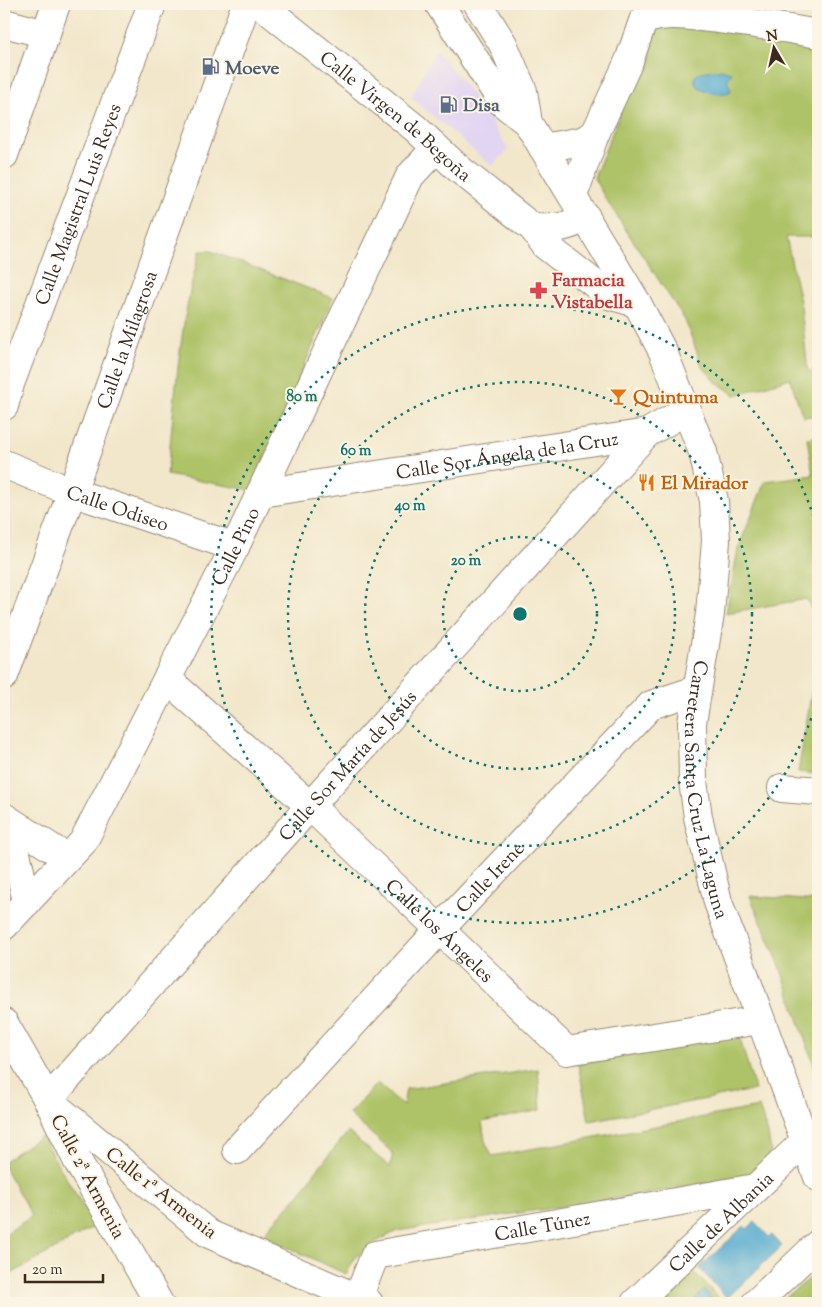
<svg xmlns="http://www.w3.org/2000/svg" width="822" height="1307" viewBox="0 0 822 1307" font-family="'Sorts Mill Goudy',serif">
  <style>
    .built { fill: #e2d4f3 }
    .green { fill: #aec267; stroke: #747642 }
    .water { fill: #52aacf; stroke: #466a76 }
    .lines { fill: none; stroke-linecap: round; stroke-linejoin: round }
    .minor-casing { stroke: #968874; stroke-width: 30 }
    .secondary-casing { stroke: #968874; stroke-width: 30 }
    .minor { stroke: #fff; stroke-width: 28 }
    .secondary { stroke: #fff; stroke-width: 28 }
    .ring { fill: none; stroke: #0f766e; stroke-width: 2.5; stroke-dasharray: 2.5 5 }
    .labels { text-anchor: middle; stroke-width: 4; stroke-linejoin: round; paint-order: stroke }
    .service-label { font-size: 19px; font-weight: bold; fill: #4e5e75; stroke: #fcf5e5; text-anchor: start }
    .street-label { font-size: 19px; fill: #3b2a1e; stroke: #fcf5e5 }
    .health-label { font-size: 19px; font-weight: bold; fill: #be3a42; stroke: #fcf5e5; text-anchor: start }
    .food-label { font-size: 19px; font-weight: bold; fill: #c56008; stroke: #fcf5e5; text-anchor: start }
    .centre { fill: #0f766e; stroke: #fcf5e5; stroke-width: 2.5 }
    .ring-label { font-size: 15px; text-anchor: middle; font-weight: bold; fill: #0f766e; stroke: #fcf5e5; stroke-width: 4; stroke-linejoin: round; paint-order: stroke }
  </style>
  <rect width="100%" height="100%" fill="#fcf5e5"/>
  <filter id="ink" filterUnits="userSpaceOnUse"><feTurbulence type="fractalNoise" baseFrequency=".02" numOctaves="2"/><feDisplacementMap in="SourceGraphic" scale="10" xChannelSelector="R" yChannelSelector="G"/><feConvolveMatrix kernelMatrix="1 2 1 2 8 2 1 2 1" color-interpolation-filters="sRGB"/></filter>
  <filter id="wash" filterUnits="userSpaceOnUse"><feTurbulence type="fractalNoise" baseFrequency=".0096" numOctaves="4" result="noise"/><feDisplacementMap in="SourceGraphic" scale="20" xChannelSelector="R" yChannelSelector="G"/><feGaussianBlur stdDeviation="1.12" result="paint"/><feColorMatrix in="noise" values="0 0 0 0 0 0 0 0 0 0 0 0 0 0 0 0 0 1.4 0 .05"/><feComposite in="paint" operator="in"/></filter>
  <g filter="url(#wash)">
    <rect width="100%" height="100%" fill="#f2e7cb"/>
    <path class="built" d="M436,50L484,110L508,150L492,166L411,97Z"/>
    <g class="green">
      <path d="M655,20L818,46V237H786L801,306L808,372L816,370L818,376V415L803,417L790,378L735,395L716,382L702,366L685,320L605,198L594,178L621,111Z"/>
      <path d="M200,251H211L333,298L251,490L167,475C175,401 179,323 200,251Z"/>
      <path d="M818,436V624L807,599L726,613L738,549L765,481L813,475L807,438Z"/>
      <path d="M818,655V774L798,772Z"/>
      <path d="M750,896L818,901V1077L780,966Z"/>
      <path d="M739,1035L755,1090L589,1121L578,1064Z"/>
      <path d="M538,1069L541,1110L482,1122L485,1141L492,1156L759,1107L768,1134L771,1152L754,1175L627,1197L397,1231L374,1243L356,1257L346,1274L263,1236L270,1226L301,1193L315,1172L348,1132L390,1167L393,1153L349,1114L377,1083L403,1106L406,1089Z"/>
      <path d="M41,1136L95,1226L4,1278V1235L32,1216L4,1167V1161Z"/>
      <path d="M694,1272L724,1303H661Z"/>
      <path d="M818,1272V1303H779Z"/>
    </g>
    <g class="water">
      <path d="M722,69L732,73L727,81L731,89L730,92C719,96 703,92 695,84V76L701,72Z"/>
      <path d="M755,1222L769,1237L772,1235L782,1246L727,1298L699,1268L744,1226L747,1229Z"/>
      <path d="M704,1290L717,1303H697L694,1300Z"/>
    </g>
  </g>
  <g filter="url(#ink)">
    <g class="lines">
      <defs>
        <g id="minor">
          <path id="s1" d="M260,4L415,128L459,169L533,228L546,246L609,295L637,303"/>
          <path d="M4,23L46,34"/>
          <path d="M543,148L582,141L595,134"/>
          <path d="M4,155L56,4"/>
          <path d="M573,196L595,134L629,61L643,21C667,10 693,17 719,19C752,23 785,28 818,34"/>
          <path d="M533,228C556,229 566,228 586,217"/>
          <path id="s2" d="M4,406L10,384L152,4"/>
          <path id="s3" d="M4,464L72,492L235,547"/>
          <path id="s4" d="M261,493L647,433L687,410"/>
          <path id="s5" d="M4,676L72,492L246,4"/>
          <path id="s6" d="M167,679L310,806L567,1051L760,1020"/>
          <path d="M782,788L818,791"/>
          <path d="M4,817L67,858"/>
          <path d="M9,822L27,902"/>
          <path id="s7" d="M4,926L83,842L235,547L410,176L436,148"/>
          <path d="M4,1023L48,1100L77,1160L159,1303"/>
          <path id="s8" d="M48,1100L310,806L647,433"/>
          <path d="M48,1100L209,1234L369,1303"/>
          <path id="s9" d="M237,1150L440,929L651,705L696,690"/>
          <path id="s10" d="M358,1298L375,1255L755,1188"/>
          <path id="s11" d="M635,1303L805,1141"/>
          <path d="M756,1303L818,1244"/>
        </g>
        <g id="secondary">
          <path id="s12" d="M439,4L503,103L528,123L637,303L663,352L703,452L714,501L716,541L710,614L692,723L693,781L698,817L718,902L818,1177"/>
          <path d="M478,4L503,44L523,91L528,123"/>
        </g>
      </defs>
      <use href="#minor" class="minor-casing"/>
      <use href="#secondary" class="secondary-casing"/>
      <use href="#minor" class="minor"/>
      <use href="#secondary" class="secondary"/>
    </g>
  </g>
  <g class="ring">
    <circle cx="520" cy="614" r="77"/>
    <circle cx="520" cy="614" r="155"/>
    <circle cx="520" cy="614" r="232"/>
    <path d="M818 697A309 309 0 1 1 818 531"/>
  </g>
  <defs>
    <symbol id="fuel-bare" viewBox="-9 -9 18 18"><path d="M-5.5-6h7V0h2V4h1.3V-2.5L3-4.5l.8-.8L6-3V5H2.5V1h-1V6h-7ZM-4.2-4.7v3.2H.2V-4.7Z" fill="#5c6f8a" stroke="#fcf5e5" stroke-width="2.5" paint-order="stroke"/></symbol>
    <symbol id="pharmacy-bare" viewBox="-9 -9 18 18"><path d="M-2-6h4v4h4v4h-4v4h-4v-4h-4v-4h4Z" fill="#e0444e" stroke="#fcf5e5" stroke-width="2.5" paint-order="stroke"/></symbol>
    <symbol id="bar-bare" viewBox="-9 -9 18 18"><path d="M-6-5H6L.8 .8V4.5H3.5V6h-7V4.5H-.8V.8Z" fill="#e8710a" stroke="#fcf5e5" stroke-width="2.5" paint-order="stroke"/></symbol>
    <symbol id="restaurant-bare" viewBox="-9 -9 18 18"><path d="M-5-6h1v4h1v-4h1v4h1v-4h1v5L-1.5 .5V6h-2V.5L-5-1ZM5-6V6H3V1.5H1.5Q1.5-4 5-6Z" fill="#e8710a" stroke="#fcf5e5" stroke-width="2.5" paint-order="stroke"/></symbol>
  </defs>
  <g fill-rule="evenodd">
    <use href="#fuel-bare" x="198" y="54" width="25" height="25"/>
    <use href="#fuel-bare" x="436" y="92" width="25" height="25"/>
    <use href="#pharmacy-bare" x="526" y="278" width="25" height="25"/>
    <use href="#bar-bare" x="606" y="384" width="25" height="25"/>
    <use href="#restaurant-bare" x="634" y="470" width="25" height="25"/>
  </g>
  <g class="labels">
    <g class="service-label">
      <text x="225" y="74">Moeve</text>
      <text x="463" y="111">Disa</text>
    </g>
    <g class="street-label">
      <text dy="7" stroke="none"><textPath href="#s1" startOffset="176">Calle Virgen de Begoña</textPath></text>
      <text dy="7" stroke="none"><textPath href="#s2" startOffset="215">Calle Magistral Luis Reyes</textPath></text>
      <text dy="7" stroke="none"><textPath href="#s5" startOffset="358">Calle la Milagrosa</textPath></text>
      <text dy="7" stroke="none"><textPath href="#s4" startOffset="249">Calle Sor Ángela de la Cruz</textPath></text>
      <text dy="7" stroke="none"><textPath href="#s3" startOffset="122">Calle Odiseo</textPath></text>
      <text dy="7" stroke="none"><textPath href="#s7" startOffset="448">Calle Pino</textPath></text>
      <text dy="7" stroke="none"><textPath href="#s8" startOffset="449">Calle Sor María de Jesús</textPath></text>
      <text dy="7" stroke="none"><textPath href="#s12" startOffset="865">Carretera Santa Cruz La Laguna</textPath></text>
      <text dy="7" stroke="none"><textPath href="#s9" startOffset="372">Calle Irene</textPath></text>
      <text dy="7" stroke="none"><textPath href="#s6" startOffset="371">Calle los Ángeles</textPath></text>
      <text transform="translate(89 1176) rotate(62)" y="7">Calle 2ª Armenia</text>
      <text transform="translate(162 1192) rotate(38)" y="7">Calle 1ª Armenia</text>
      <text dy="7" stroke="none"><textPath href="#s11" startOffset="118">Calle de Albania</textPath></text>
      <text dy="7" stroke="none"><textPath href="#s10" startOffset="216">Calle Túnez</textPath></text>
    </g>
    <g class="health-label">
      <text x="552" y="286">Farmacia<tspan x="552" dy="22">Vistabella</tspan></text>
    </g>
    <g class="food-label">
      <text x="633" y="403">Quintuma</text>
      <text x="661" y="489">El Mirador</text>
    </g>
  </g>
  <circle cx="520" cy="614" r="8" class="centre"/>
  <g class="ring-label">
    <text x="302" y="401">80 m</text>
    <text x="356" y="455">60 m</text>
    <text x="410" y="510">40 m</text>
    <text x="466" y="565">20 m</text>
  </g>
  <rect width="822" height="1307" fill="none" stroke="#fcf5e5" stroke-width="20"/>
  <g transform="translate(774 48) rotate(351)" stroke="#fcf5e5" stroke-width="4" paint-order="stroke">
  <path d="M0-4L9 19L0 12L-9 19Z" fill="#3b2a1e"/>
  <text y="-8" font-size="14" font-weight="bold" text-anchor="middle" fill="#3b2a1e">N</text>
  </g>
  <path d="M25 1274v8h78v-8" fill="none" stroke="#3b2a1e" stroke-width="2.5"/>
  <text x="32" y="1274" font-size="15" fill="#3b2a1e" stroke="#fcf5e5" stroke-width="4" paint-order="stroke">20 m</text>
</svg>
